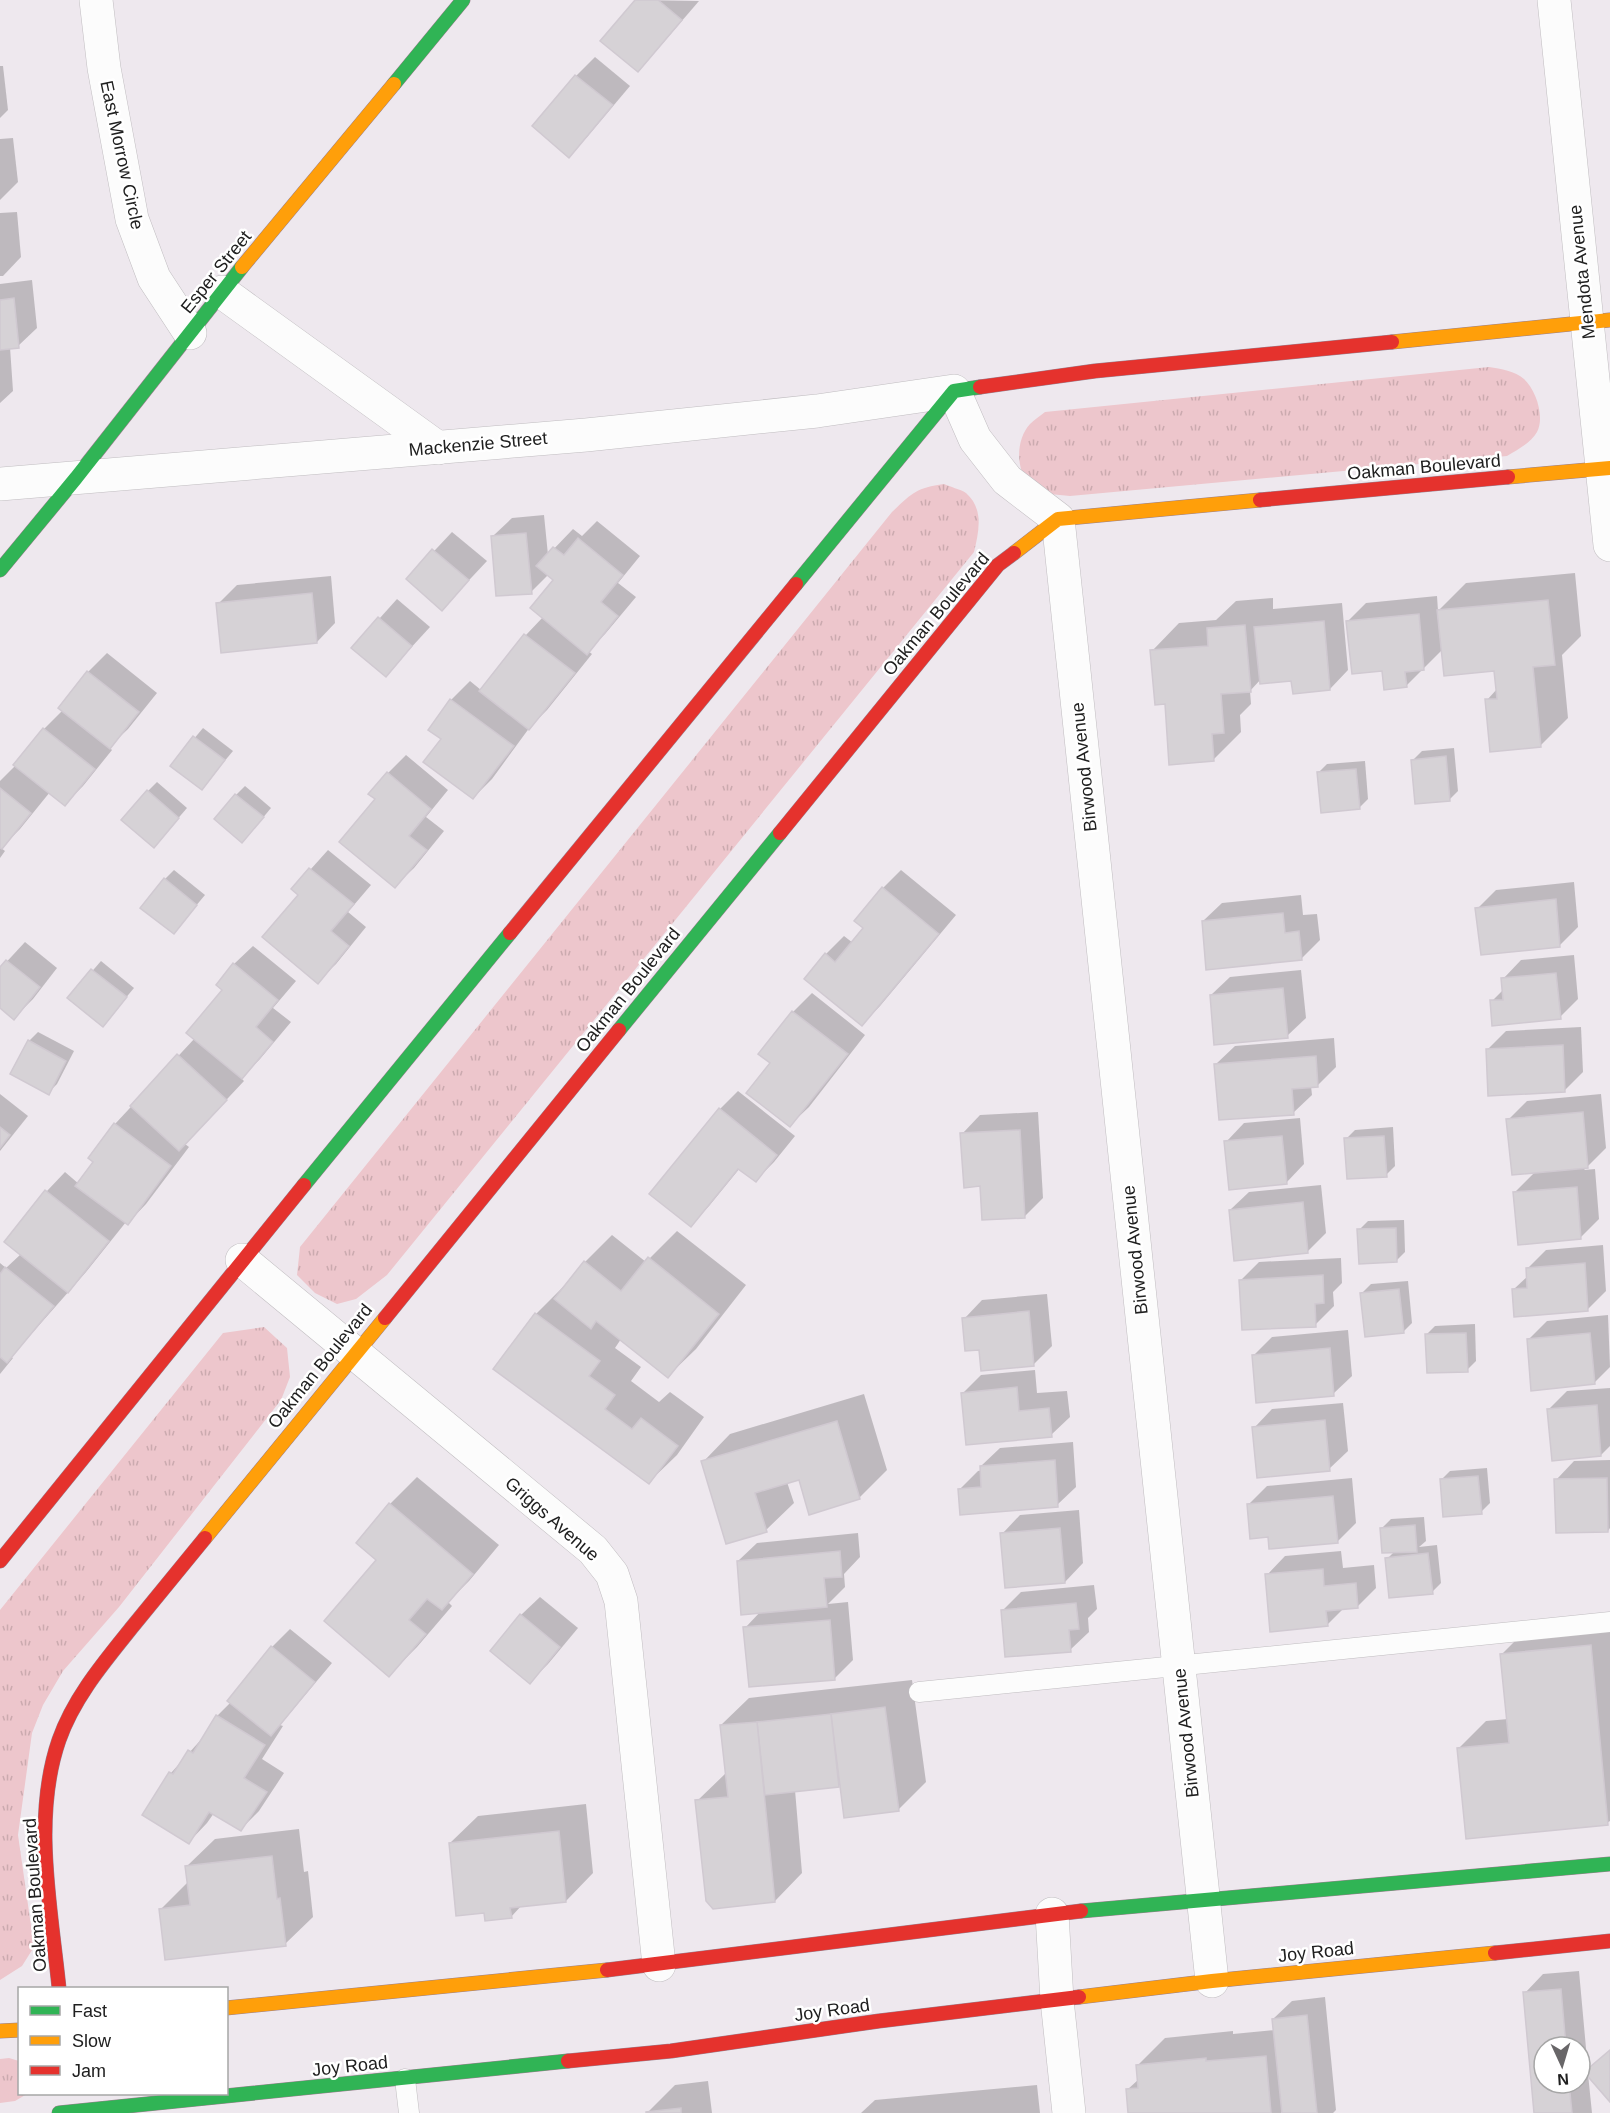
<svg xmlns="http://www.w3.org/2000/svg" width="1610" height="2113" viewBox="0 0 1610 2113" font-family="Helvetica,sans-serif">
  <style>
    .grass { fill: url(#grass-tufts) }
    .shadow { fill: #0003; fill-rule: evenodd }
    .building { fill: #d6d2d6; stroke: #d0c9d1; stroke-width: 1.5 }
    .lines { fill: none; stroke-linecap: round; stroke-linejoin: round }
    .lane-casing { stroke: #c0bdc0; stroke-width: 21 }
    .street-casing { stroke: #c0bdc0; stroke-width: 34 }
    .fast-casing { stroke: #997f8d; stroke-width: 15 }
    .slow-casing { stroke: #997f8d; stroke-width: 15 }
    .jam-casing { stroke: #997f8d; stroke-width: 15 }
    .lane { stroke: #fcfcfc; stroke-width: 20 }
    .street { stroke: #fcfcfc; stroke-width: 33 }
    .fast { stroke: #30b455; stroke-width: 14 }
    .slow { stroke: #ff9f0a; stroke-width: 14 }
    .jam { stroke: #e5322d; stroke-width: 14 }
    .labels { text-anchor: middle; stroke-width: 5; stroke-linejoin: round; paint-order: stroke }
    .street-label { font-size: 18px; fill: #202020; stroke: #fff }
  </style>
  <defs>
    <pattern id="grass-tufts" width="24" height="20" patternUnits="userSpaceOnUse" patternTransform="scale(1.5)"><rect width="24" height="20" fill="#edc6cc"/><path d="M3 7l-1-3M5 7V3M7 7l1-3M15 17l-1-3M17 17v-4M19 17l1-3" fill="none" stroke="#cbaaaf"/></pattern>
  </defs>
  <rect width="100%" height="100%" fill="#eee8ee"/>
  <g class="grass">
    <path d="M1489,367C1501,369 1515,371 1524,379C1536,390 1545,417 1537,432C1531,443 1517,450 1507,456L1070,496C1057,495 1041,494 1030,484C1015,470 1016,439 1030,424C1034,420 1040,416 1045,412Z"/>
    <path d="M944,484C950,487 960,489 966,493C984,509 979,531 974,552L387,1275L356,1299L337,1304L315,1293L297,1275L300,1247L892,512C912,493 916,488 944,484Z"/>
    <path d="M264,1327L287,1348L290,1377L281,1400L119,1607L63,1671L43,1705L32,1733L18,1835L34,1947L22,1966L0,1980V1610L223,1333Z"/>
    <path d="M9,2058L19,2061L20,2094H27L15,2101L0,2103V2059Z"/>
  </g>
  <g class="shadow">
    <path d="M637,0L699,1L656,51L638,70Z"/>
    <path d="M595,57L630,86L587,137L569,156L534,126L576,76Z"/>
    <path d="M0,66H3L8,110L0,118Z"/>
    <path d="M13,138L18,182L0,200V139Z"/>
    <path d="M17,212L21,257L3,276H0V213Z"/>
    <path d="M32,280L37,328L18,346L10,347L13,391L0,403V284Z"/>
    <path d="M544,515L548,555L573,529L582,536L597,521L640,556L618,583L636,597L605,634L588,651L592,654L547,710L530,727L492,779L473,798L443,738L430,729L451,700L470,681L481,690L526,635L543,617L555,580L549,574L531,592L493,536L512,518Z"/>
    <path d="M452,532L487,561L442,609L408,579Z"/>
    <path d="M1575,573L1581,636L1562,655L1568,718L1540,746L1487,700L1497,689L1496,669L1443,649L1406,686L1383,670L1348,621L1366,603L1437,596L1438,611L1466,583Z"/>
    <path d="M331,576L335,623L317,642L218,604L237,585Z"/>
    <path d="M1273,598V609L1342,603L1348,670L1330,689L1293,679H1261L1250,691L1251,704L1240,715L1241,732L1213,760L1166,702L1152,651L1179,623L1216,620L1236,601Z"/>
    <path d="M397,599L430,627L386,675L353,648Z"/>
    <path d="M107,653L157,693L128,729L109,747L112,750L83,786L65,804L50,792L20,829L1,848L5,851L0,858V781L16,765L44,729L63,710L60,708L88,672Z"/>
    <path d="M203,728L233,751L202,788L172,765Z"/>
    <path d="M1454,748L1458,791L1449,800L1413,760L1422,751Z"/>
    <path d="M406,755L448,790L426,817L444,831L414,868L395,886L377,799L388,773Z"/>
    <path d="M1365,761L1368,799L1359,808L1318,773L1327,764Z"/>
    <path d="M157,782L187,808L162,837L148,791Z"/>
    <path d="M245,786L271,808L251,832L236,795Z"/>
    <path d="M328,850L371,885L348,912L366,927L336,964L317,982L300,895L293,889Z"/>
    <path d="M174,870L205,895L174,932L165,879Z"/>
    <path d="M901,870L956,915L880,1006L862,1024L826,954L844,936L853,943L865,928L883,888Z"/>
    <path d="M1574,882L1578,927L1560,945L1477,909L1496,890Z"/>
    <path d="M1301,895L1303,915L1317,914L1320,940L1301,959L1203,921L1222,903Z"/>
    <path d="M25,942L57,968L33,999L14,1018L0,1006V969Z"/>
    <path d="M253,946L296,981L273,1008L291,1022L260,1059L241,1078L244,1081L185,1144L189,1147L146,1204L128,1223L126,1222L86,1272L11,1357L13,1358L0,1374V1263L6,1268L21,1254L6,1242L47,1191L65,1172L79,1184L95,1162L115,1124L195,1038L224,990L234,964Z"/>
    <path d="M1574,955L1578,999L1560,1017L1492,1001L1504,989L1503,979L1521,960Z"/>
    <path d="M101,961L134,988L103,1025L69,998Z"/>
    <path d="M1301,970L1306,1018L1287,1036L1211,995L1230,977Z"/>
    <path d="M812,993L865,1035L809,1107L790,1125L772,1062L760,1053L793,1012Z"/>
    <path d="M1581,1027L1583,1072L1564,1091L1488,1049L1506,1031Z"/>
    <path d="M38,1032L74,1051L57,1084L48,1093L29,1041Z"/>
    <path d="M1334,1038L1336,1067L1318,1085L1311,1086L1312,1095L1293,1113L1216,1064L1235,1046Z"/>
    <path d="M738,1091L795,1136L774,1162L756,1180L740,1168L709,1206L691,1225L720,1109Z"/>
    <path d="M0,1094L28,1116L0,1151Z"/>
    <path d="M1601,1094L1606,1148L1584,1170L1595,1169L1599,1219L1580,1238L1515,1192L1536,1171L1508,1120L1527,1101Z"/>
    <path d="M1038,1112L1043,1198L1025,1216L962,1134L980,1115Z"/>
    <path d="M1300,1118L1304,1164L1286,1183L1226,1142L1244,1123Z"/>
    <path d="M1393,1127L1395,1166L1386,1175L1346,1139L1355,1130Z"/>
    <path d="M1321,1185L1326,1233L1307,1252L1230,1210L1249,1192Z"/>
    <path d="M1404,1220L1405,1252L1396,1261L1359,1230L1368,1221Z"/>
    <path d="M677,1231L746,1285L696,1349L668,1376L621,1339L615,1348L641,1367L631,1381L659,1402L670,1392L704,1417L677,1455L649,1482L495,1368L536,1314L564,1286L565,1287L585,1262L612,1235L646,1262Z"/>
    <path d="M1603,1245L1606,1291L1588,1309L1514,1289L1528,1276L1527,1269L1546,1250Z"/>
    <path d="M1341,1258L1342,1283L1333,1292L1334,1306L1315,1325L1240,1281L1259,1262Z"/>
    <path d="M1408,1281L1412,1323L1403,1332L1362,1293L1371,1284Z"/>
    <path d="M1047,1294L1052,1346L1033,1365L981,1348L964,1319L982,1300Z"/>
    <path d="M1608,1315L1610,1367L1594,1383L1528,1340L1547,1321Z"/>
    <path d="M1475,1324L1476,1361L1467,1370L1426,1335L1435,1326Z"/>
    <path d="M1348,1330L1352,1376L1333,1394L1254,1355L1272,1337Z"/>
    <path d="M1035,1370L1037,1393L1067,1391L1070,1417L1051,1435L963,1393L981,1375Z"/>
    <path d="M1610,1388V1446L1601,1455L1548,1410L1567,1391Z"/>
    <path d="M864,1394L887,1470L859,1498L800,1478L787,1482L794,1503L766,1530L703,1462L730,1434Z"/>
    <path d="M1343,1403L1348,1451L1329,1469L1254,1428L1272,1409Z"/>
    <path d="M1073,1442L1076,1487L1057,1505L960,1489L978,1471L982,1470L981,1466L1000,1448Z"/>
    <path d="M1610,1460V1528L1608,1531L1556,1480L1574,1461Z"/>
    <path d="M1487,1468L1490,1503L1481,1512L1441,1480L1450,1471Z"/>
    <path d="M417,1477L499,1545L469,1581L448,1602L452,1606L417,1647L389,1675L378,1560L390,1504Z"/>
    <path d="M1352,1478L1356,1523L1337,1542L1269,1536L1248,1505L1267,1486Z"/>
    <path d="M1079,1510L1083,1563L1065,1582L1002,1534L1020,1515Z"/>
    <path d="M1424,1517L1426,1541L1419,1547L1437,1545L1441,1583L1432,1592L1387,1559L1395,1551L1382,1528L1391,1519Z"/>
    <path d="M858,1533L860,1557L844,1574L845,1587L828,1604L848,1602L853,1660L834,1679L745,1628L761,1611L738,1561L757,1543Z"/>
    <path d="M1341,1551L1343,1568L1374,1565L1376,1588L1357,1607L1344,1608L1327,1625L1267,1575L1285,1556Z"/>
    <path d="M1094,1585L1097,1609L1088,1618L1089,1632L1070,1650L1003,1610L1021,1592Z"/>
    <path d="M540,1597L578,1628L548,1664L530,1682L521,1615Z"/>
    <path d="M1610,1619V1821L1607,1823L1458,1749L1486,1721L1508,1719L1501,1655L1529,1627Z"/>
    <path d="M290,1629L332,1663L280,1725L283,1726L262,1759L284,1773L259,1811L241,1829L214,1813L207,1823L189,1842L144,1814L171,1773L206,1734L217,1716L231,1702L272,1647Z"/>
    <path d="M912,1680L926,1782L898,1810L840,1785L795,1790L802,1873L775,1901L697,1801L726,1773L721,1725L749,1698Z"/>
    <path d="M586,1804L593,1873L566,1901L522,1905L511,1917L485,1912L450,1843L478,1816Z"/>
    <path d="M299,1829L304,1872L308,1871L313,1917L285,1944L161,1909L189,1881L187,1866L215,1839Z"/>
    <path d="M1579,1971L1588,2070L1610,2051V2100L1588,2074L1592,2113H1536L1525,1993L1543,1974ZM1544,2047H1580V2083H1544Z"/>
    <path d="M1325,1997L1336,2110L1333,2113H1283V2111L1281,2113H1129L1127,2090L1139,2079L1138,2065L1165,2038L1233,2031V2034L1275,2030L1273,2019L1292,2001Z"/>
    <path d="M708,2081L712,2113H647L675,2085Z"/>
    <path d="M1037,2085L1040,2113H861L875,2100Z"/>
  </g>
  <g class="building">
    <path d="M635,0H658L682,20L638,72L600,41Z"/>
    <path d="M575,75L613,105L569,158L532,126Z"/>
    <path d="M14,298L19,348L0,350V300Z"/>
    <path d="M526,533L532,594L496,596L491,536Z"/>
    <path d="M578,538L623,575L601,602L618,616L587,655L530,608L553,580L536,566L553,547L564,555Z"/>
    <path d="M432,549L469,580L442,611L406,579Z"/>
    <path d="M312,593L317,643L221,653L216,603Z"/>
    <path d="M1548,600L1555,665L1533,667L1541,747L1490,752L1485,699H1497L1494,671L1444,676L1437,610Z"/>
    <path d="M1419,614L1424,670L1405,672L1407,687L1384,690L1382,671L1352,674L1346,621Z"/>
    <path d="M378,617L412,646L386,677L351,648Z"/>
    <path d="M1324,621L1330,690L1293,694L1291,681L1260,684L1254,627Z"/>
    <path d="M1245,625L1251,692L1221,694L1224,733L1212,734L1214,761L1169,765L1165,704L1155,705L1150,650L1208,646L1207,628Z"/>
    <path d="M524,634L575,673L529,730L479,691Z"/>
    <path d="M87,671L139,712L110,749L58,708Z"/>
    <path d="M450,699L514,746L473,799L423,762L441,739L428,730Z"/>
    <path d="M43,728L95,769L65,806L13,765Z"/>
    <path d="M193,736L225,760L202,790L170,766Z"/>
    <path d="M1446,756L1450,801L1415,804L1411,760Z"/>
    <path d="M1356,769L1360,809L1321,813L1317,772Z"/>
    <path d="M387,772L431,809L409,836L427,850L395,888L339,842L375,799L368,794Z"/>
    <path d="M0,788L31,813L2,849L0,848Z"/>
    <path d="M147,790L179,818L154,848L121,820Z"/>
    <path d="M235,794L264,817L242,843L214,819Z"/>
    <path d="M309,868L354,904L331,931L349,946L318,984L262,937L298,895L291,889Z"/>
    <path d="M164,878L197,905L174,934L140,908Z"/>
    <path d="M882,887L939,934L862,1026L804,979L825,953L835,962L863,928L854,921Z"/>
    <path d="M1556,899L1560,947L1481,955L1475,908Z"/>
    <path d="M1283,913L1285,933L1299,931L1302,960L1206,970L1202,921Z"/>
    <path d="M6,960L40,987L14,1020L0,1008V967Z"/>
    <path d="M233,963L278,1000L256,1027L273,1042L242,1079L186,1033L222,990L216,985Z"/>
    <path d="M91,969L127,997L103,1027L67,998Z"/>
    <path d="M1556,973L1561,1019L1492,1026L1490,1000H1503L1501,978Z"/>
    <path d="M1283,988L1288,1038L1214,1045L1210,995Z"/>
    <path d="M792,1011L848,1054L790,1127L746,1093L770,1063L758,1054Z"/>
    <path d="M28,1040L66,1061L49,1095L10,1074Z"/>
    <path d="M1563,1045L1565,1092L1488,1096L1486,1049Z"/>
    <path d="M177,1054L227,1100L179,1151L130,1106Z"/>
    <path d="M1316,1056L1318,1087L1292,1089L1294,1115L1219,1120L1214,1064Z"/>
    <path d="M719,1108L777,1155L756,1182L738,1169L691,1227L649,1194Z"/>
    <path d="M1583,1112L1588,1168L1512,1175L1506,1119Z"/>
    <path d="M114,1123L171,1166L128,1225L75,1186L93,1162L88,1158Z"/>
    <path d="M0,1127L10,1135L0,1148Z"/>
    <path d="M1020,1130L1025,1218L982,1220L980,1186L964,1188L960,1133Z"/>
    <path d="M1282,1136L1287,1184L1229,1190L1224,1141Z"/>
    <path d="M1384,1136L1387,1177L1347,1179L1344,1138Z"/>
    <path d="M1577,1187L1581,1239L1518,1245L1513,1192Z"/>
    <path d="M45,1190L109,1241L68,1293L4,1242Z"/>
    <path d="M1303,1202L1308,1253L1234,1261L1229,1210Z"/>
    <path d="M1396,1228L1397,1262L1359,1264L1357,1229Z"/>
    <path d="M648,1257L719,1314L668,1378L596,1321L591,1329L554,1299L584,1261L621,1291Z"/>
    <path d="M1585,1263L1588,1311L1514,1317L1512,1289L1527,1288L1526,1268Z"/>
    <path d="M5,1267L54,1306L7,1363L0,1357V1274Z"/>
    <path d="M1323,1275L1324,1303L1315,1304L1316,1327L1242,1330L1239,1280Z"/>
    <path d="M1399,1289L1404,1333L1365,1337L1360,1293Z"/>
    <path d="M1029,1311L1034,1366L981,1371L979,1350L965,1351L962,1318Z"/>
    <path d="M535,1313L600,1361L589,1376L615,1395L605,1409L632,1429L641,1418L678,1446L649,1484L493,1369Z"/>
    <path d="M1466,1333L1468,1372L1427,1373L1425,1334Z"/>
    <path d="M1590,1333L1595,1384L1531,1391L1527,1339Z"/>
    <path d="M1330,1348L1334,1396L1256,1403L1252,1355Z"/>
    <path d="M1017,1387L1019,1411L1049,1408L1052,1437L966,1445L961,1393Z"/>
    <path d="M1597,1405L1601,1456L1552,1461L1547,1409Z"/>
    <path d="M1325,1420L1330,1471L1257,1478L1252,1427Z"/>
    <path d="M837,1421L860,1499L809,1515L799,1480L755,1493L767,1532L726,1544L701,1461Z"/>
    <path d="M1055,1460L1058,1507L960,1515L958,1489L981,1487L980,1466Z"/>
    <path d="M1478,1476L1482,1514L1443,1517L1440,1479Z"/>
    <path d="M1607,1478L1608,1532L1556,1533L1554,1479Z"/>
    <path d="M1333,1496L1338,1543L1269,1549L1268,1537L1250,1539L1247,1504Z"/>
    <path d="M389,1503L473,1574L442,1610L427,1599L409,1620L426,1634L389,1677L324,1621L376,1560L356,1543Z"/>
    <path d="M1415,1525L1417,1552L1382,1553L1380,1528Z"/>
    <path d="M1060,1528L1065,1583L1005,1588L1000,1533Z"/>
    <path d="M840,1551L842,1577L824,1578L827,1607L741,1615L737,1561Z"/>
    <path d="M1428,1553L1433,1594L1389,1598L1385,1558Z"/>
    <path d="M1323,1569L1324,1586L1356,1583L1358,1608L1326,1611L1328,1626L1270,1632L1265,1574Z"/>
    <path d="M1076,1603L1079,1629L1069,1630L1071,1652L1005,1657L1001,1610Z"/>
    <path d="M520,1614L560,1647L530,1684L490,1651Z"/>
    <path d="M830,1620L835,1680L749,1687L743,1627Z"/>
    <path d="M1591,1645L1608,1825L1466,1839L1457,1748L1509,1743L1500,1654Z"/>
    <path d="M271,1646L315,1682L271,1736L227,1701Z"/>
    <path d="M885,1707L899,1811L844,1818L831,1714Z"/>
    <path d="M831,1714L839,1787L765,1795L757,1722Z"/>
    <path d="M216,1715L265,1745L244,1778L267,1792L241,1831L209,1812L189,1844L142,1815L169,1772L173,1774L188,1750L193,1753Z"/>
    <path d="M757,1722L775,1902L713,1909L706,1901L695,1800L728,1797L720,1725Z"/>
    <path d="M559,1831L566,1902L510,1908L512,1918L485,1921L484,1913L456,1916L449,1843Z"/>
    <path d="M272,1856L277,1899L280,1898L286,1946L165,1960L159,1909L190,1905L185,1866Z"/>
    <path d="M1561,1989L1566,2047H1544V2083H1569L1572,2113H1534L1523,1992Z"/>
    <path d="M1307,2015L1317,2113H1282L1272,2019Z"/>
    <path d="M1610,2050V2102L1584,2072Z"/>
    <path d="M1266,2056L1271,2113H1128L1126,2089L1138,2088L1136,2065L1206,2058V2061Z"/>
    <path d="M681,2108V2113H646V2112Z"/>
  </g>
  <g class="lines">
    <defs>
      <g id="lane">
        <path d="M919,1692L1610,1622"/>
        <path d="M405,2079L409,2113"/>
      </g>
      <g id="street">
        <path d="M96,0L104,68L132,219L154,278L190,333"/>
        <path d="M1554,0L1610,545"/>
        <path d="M222,292L438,448"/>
        <path d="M0,484L586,435L817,411L954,391L975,439L1007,480L1058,519L1212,1981"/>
        <path d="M242,1260L593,1550L612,1574L621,1601L659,1965"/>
        <path d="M1052,1914L1057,2000L1069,2113"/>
      </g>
      <g id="fast">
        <path d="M394,84L463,0"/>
        <path d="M0,570L76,478L242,267"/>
        <path d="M796,584L954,391L980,387"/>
        <path d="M619,1030L780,833"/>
        <path d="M304,1185L510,933"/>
        <path d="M1081,1911L1610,1864"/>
        <path d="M59,2113L568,2061"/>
      </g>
      <g id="slow">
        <path d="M242,267L394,84"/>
        <path d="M1392,342L1610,320"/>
        <path d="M1508,477L1610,468"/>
        <path d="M1014,553L1058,519L1260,500"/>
        <path d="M205,1538L385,1318"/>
        <path d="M1079,1997L1212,1981L1495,1953"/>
        <path d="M226,2008L607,1970"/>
        <path d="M0,2031L20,2030"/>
      </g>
      <g id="jam">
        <path d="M980,387L1095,371L1392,342"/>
        <path d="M1260,500L1508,477"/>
        <path d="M780,833L998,565L1014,553"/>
        <path d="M510,933L796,584"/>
        <path d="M385,1318L619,1030"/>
        <path d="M0,1561L304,1185"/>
        <path d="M1495,1953L1610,1941"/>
        <path d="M607,1970L1081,1911"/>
        <path d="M59,1988C51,1908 32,1818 59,1740C74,1697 105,1661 133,1626C157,1597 181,1567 205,1538"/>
        <path d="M568,2061L671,2051L879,2021L1079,1997"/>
      </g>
    </defs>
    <use href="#lane" class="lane-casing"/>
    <use href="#street" class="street-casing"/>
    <use href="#fast" class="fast-casing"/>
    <use href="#slow" class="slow-casing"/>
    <use href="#jam" class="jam-casing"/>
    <use href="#lane" class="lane"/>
    <use href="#street" class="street"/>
    <use href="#fast" class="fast"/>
    <use href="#slow" class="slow"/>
    <use href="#jam" class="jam"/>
  </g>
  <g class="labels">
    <g class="street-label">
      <text transform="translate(122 155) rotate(78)" y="6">East Morrow Circle</text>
      <text transform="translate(216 272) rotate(-51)" y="6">Esper Street</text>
      <text transform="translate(1582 272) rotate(-96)" y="6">Mendota Avenue</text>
      <text transform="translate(478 444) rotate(-5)" y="6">Mackenzie Street</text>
      <text transform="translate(1424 467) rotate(-5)" y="6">Oakman Boulevard</text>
      <text transform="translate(936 614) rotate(-50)" y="6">Oakman Boulevard</text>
      <text transform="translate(1084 767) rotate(-96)" y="6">Birwood Avenue</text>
      <text transform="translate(628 990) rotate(-51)" y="6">Oakman Boulevard</text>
      <text transform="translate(1135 1250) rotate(-96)" y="6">Birwood Avenue</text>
      <text transform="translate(320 1366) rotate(-51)" y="6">Oakman Boulevard</text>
      <text transform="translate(552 1519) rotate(41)" y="6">Griggs Avenue</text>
      <text transform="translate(1186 1733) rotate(-96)" y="6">Birwood Avenue</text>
      <text transform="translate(35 1895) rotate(-94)" y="6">Oakman Boulevard</text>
      <text transform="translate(1316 1952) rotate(-6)" y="6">Joy Road</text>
      <text transform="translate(832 2010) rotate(-8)" y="6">Joy Road</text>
      <text transform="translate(350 2066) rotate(-6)" y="6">Joy Road</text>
    </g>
  </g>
  <rect x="18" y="1987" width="210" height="108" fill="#ffffff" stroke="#a6a6a6" stroke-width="1.5"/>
  <rect x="30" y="2006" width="30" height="9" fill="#30b455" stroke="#a6a6a6" stroke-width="1.5"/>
  <text x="72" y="2017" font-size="18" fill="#202020">Fast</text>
  <rect x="30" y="2036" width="30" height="9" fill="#ff9f0a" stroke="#a6a6a6" stroke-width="1.5"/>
  <text x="72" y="2047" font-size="18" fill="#202020">Slow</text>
  <rect x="30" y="2066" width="30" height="9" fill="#e5322d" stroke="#a6a6a6" stroke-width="1.5"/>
  <text x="72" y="2077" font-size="18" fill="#202020">Jam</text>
  <g transform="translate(1562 2065) rotate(176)"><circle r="28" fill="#ffffff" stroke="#a6a6a6" stroke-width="1.5"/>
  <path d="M0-4.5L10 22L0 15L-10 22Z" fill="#686668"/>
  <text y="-9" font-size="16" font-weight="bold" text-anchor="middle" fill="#202020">N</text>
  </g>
</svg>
